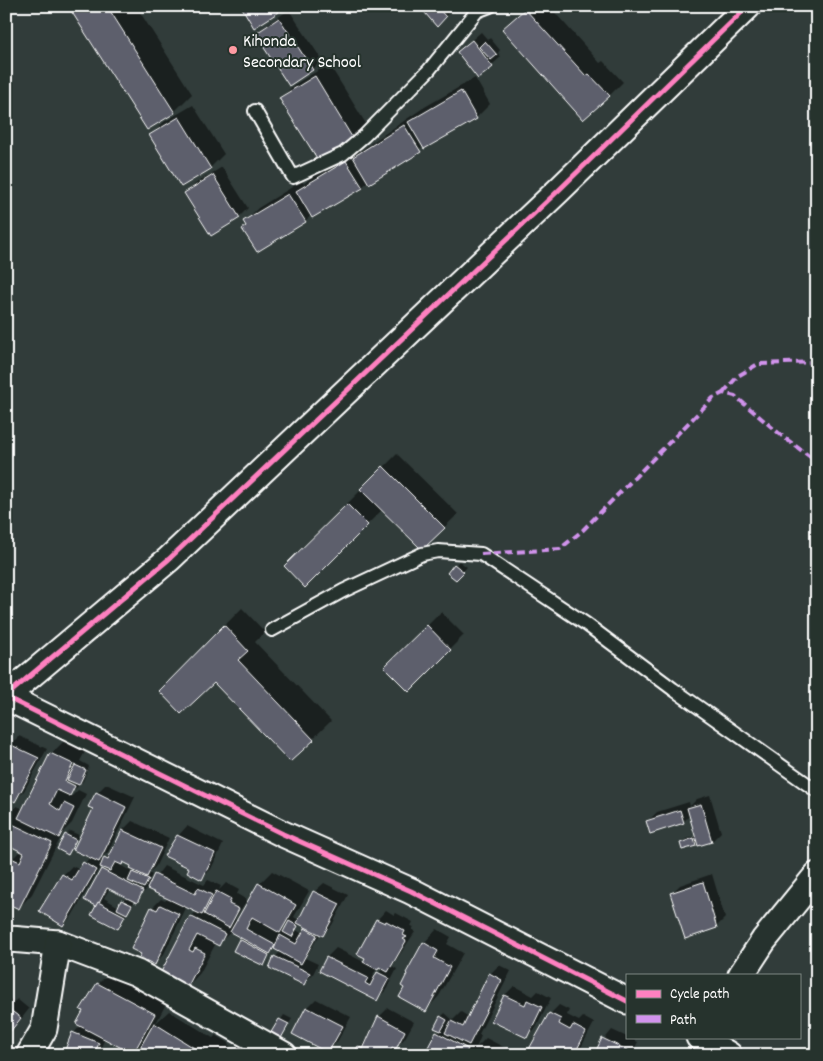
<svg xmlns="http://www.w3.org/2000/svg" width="823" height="1061" viewBox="0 0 823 1061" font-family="Dekko,sans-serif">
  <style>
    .shadow { fill: #0007; fill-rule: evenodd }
    .building { fill: #5d5f6c; stroke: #fff }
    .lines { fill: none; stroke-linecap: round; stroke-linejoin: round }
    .service-casing { stroke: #fff; stroke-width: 16 }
    .minor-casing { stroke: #fff; stroke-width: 29 }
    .service { stroke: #26332d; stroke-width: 12 }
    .minor { stroke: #26332d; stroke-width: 25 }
    .quiet { stroke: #d193ec; stroke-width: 4; stroke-dasharray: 8 4; stroke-linecap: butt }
    .cycleway-casing { stroke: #26332d; stroke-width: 8 }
    .cycleway { stroke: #ff80c0; stroke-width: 5 }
    .poi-dot { fill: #ff9aa2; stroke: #26332d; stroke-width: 2 }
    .labels { text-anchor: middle; stroke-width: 4; stroke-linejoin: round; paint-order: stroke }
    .poi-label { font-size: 18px; fill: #fff; stroke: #26332d; text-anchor: start }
  </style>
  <rect width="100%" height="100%" fill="#313c3a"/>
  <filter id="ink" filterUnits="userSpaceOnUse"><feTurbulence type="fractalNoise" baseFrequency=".02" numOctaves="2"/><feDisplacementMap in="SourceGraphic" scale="10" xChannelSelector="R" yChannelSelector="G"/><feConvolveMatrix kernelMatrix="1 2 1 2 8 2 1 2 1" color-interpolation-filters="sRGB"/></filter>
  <g filter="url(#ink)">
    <g class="shadow">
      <path d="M70,6H136L192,94L174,112Z"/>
      <path d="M242,6H283L278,11Z"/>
      <path d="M421,6H453L454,7L437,25Z"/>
      <path d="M528,6H549L600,63L603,61L623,82L609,96L504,29Z"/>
      <path d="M289,10L322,60L313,69L289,84L257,34L266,25Z"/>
      <path d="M481,32L488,40L490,38L500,50L498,53L501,57L478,77L458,52Z"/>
      <path d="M329,64L368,127L354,141L281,98L294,85Z"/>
      <path d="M475,78L490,104L476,118L424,146L369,181L362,187L312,215L305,221L247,225L245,221L258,208L302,181L304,184L311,177L360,148L361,150L423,108Z"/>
      <path d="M193,105L224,154L210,168L151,135L164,122Z"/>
      <path d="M222,167L248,208L239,217L186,193L195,184Z"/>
      <path d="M397,454L458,514L422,549L383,509L305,586L285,566Z"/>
      <path d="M459,561L467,567L456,579L449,573Z"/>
      <path d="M242,608L265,632L255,642L331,721L290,761L214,681L160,691Z"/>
      <path d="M441,612L464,635L409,690L386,667Z"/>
      <path d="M19,736L47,749L24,791L15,800L10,745Z"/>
      <path d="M65,740L86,750L80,761L89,766L83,781L69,795L72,796L78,790L86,794L72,823L64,831L32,894L19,908L12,859L21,850L14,847L6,854V816L17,806L24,809L51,754Z"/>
      <path d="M106,784L135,797L108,852L101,858L104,860L114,850L123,830L132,821L169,838L156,866L149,873L152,875L149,881L152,882L164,866L204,885L208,880L221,886L219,890L226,883L239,890L237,894L247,900L235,919L238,921L259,884L272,871L309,891L294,917L300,921L314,892L324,883L348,895L332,925L323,935L321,933L305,958L318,964L313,974L304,983L275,957L281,951L274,948L263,965L240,940L243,937L232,931L218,944L216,943L200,973L187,987L161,974L191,917L197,911L187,906L164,954L155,963L152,908L161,899L165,901L169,897L148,888L135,901L117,928L98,906L102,870L105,867L101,866L72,916L63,925V875L72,866L80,870L90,857L97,793ZM124,861L133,865L136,870L134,873L120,865ZM110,888L126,897L119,907L104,898ZM290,921L286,930L283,928ZM300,923L307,926L303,934L296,930Z"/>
      <path d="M710,795L721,832L712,841L699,844L698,842L696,845L682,843L686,839L696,836L690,815L683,822L648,821L657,812L689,802L690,806L697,799Z"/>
      <path d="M187,826L223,844L211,869L202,878L178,836Z"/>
      <path d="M70,831L79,835L68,853L66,835Z"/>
      <path d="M712,874L725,918L716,927L671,894L680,885Z"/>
      <path d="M386,910L394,915L396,913L413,922L411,926L414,927L412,929L415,932L392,966L397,969L386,990L377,999L320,971L327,957L336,948L364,962L377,920ZM380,966L383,968L377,976L373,974Z"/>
      <path d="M437,929L451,937L447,944L463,953L439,996L426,1010L424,943Z"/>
      <path d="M499,965L511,971L479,1034L481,1036L476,1048L486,1038L519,1055H481L476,1052V1055H435L436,1053L428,1048L440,1030L441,1017L445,1013L453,1020L461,1012L469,1017L490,974Z"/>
      <path d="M112,970L168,1000L156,1023L169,1011L213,1038L216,1035L229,1043L228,1045L233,1048L229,1055H143L145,1041L133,1053L105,1038L98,1055H65L74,1033L81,1025L85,1011L82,1009L98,984Z"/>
      <path d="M514,986L533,996L538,991L551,998L536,1028L526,1037L493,1020L505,995Z"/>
      <path d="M6,996L14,1002L17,999L29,1009L6,1038Z"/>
      <path d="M316,999L351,1017L337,1042L328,1051L307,1008Z"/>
      <path d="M559,1005L569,1010L567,1015L579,1021L583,1017L594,1023L577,1055H542L550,1014Z"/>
      <path d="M388,1008L414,1022L405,1038L395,1049L398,1051L396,1055H355L368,1038L379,1017Z"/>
      <path d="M284,1015L292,1019L279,1038L272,1033Z"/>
      <path d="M612,1030L638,1042L631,1055H591Z"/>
    </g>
    <g class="building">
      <path d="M68,6H107L175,113L147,130Z"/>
      <path d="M241,6H275L279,12L254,28Z"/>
      <path d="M419,6H436L446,17L437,27Z"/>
      <path d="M525,9L586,76L589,74L610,96L583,120L502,29Z"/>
      <path d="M279,18L313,70L289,86L255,34Z"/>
      <path d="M472,40L493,67L478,79L457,52Z"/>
      <path d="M485,41L497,55L491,60L479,47Z"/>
      <path d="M315,76L355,142L320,163L279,98Z"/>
      <path d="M461,91L477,119L424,149L408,122Z"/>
      <path d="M179,117L211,169L181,187L149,135Z"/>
      <path d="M404,125L421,152L369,184L353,157Z"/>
      <path d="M346,161L363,188L312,218L296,191Z"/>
      <path d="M213,175L240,218L211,236L184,193Z"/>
      <path d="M288,194L306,222L257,252L242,229L246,226L243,221Z"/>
      <path d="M383,466L445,528L422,550L360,489Z"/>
      <path d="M347,504L368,525L305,588L284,566Z"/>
      <path d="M454,564L464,572L456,580L447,573Z"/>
      <path d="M224,625L248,651L238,660L314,740L290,762L214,683L181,714L159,691Z"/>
      <path d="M427,625L451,650L409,692L384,667Z"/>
      <path d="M9,744L39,758L15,802L6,797V749Z"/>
      <path d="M50,753L73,764L65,781L75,786L70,796L57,790L50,804L60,811L64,803L74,808L59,838L18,818Z"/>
      <path d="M75,765L86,770L79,785L67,780Z"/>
      <path d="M96,792L126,807L99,862L73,850L93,809L88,807Z"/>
      <path d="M701,804L712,842L698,846L687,808Z"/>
      <path d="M680,810L684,823L650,834L646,821Z"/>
      <path d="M6,821L52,843L19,909L6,903V867L11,858L20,862L24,853L10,846L6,853Z"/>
      <path d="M122,830L161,848L147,877L130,869L131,866L123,862L122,865L115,862L110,871L100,867L104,857L108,859Z"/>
      <path d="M65,834L76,840L68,855L57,849Z"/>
      <path d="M177,835L215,853L202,880L187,872L189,868L164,856Z"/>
      <path d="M694,838L696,846L682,850L680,843Z"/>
      <path d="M83,862L96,870L63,926L39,911L62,874L72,880Z"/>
      <path d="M101,869L143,891L137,903L107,888L97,907L84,900Z"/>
      <path d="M132,872L149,879L144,888L128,881Z"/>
      <path d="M154,874L195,894L198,888L212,895L202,915L147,889Z"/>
      <path d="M703,882L717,928L685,939L670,893Z"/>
      <path d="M258,883L296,905L280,933L252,917L246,929L275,945L270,954L230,932Z"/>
      <path d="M216,891L231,899L229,904L239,909L229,928L204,914Z"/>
      <path d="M313,891L340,904L323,936L297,923Z"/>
      <path d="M121,900L132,905L127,914L117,909Z"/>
      <path d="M98,902L125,916L118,929L91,915Z"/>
      <path d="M160,905L179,914L155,965L139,957L141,954L131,949L151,907L157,910Z"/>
      <path d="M190,916L225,934L219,946L197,935L189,950L193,952L195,948L205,953L187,988L160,974Z"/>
      <path d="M376,919L385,923L386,921L405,931L403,935L407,937L403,939L406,941L388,972L379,967L378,970L363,962L365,958L357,954Z"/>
      <path d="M289,921L298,926L292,937L283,932Z"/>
      <path d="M305,928L317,935L301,964L274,949L280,935L296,944Z"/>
      <path d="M239,939L269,955L264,966L233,951Z"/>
      <path d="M423,942L438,951L434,958L450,967L426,1012L399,997L404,988L401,986L407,974L406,973Z"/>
      <path d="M274,956L310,973L304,985L269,968Z"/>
      <path d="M326,957L368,978L365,983L370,986L377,972L389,978L377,1001L319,971Z"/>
      <path d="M489,973L502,980L469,1045L445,1033L451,1021L463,1027Z"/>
      <path d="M97,983L155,1014L133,1054L76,1024L83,1011L80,1010Z"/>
      <path d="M504,995L525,1005L527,1000L542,1007L527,1038L491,1021Z"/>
      <path d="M6,1007L21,1018L6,1037Z"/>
      <path d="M306,1007L343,1026L328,1053L292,1034Z"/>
      <path d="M549,1013L561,1019L559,1024L570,1030L573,1025L586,1032L574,1055H540L529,1049Z"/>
      <path d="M378,1016L405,1031L396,1049L392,1047L389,1055H353L358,1046L363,1049Z"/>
      <path d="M440,1016L447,1020L441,1031L434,1028Z"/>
      <path d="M279,1019L289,1024L280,1040L270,1034Z"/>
      <path d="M154,1023L199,1051L201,1048L212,1055H140L137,1053Z"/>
      <path d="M72,1032L99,1043L94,1055H63Z"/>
      <path d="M436,1032L468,1049L465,1055H433L434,1053L427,1049Z"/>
      <path d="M602,1038L629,1051L628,1055H594Z"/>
    </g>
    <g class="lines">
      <defs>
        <g id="service">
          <path d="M255,111L293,177L343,154L364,136L429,70L477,11L490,6"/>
          <path d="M272,630L343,591L422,554L438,551L481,554L586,624L673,689L817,791"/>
        </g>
        <g id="minor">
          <path d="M6,696L169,559L559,190L748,6"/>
          <path d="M6,697L283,834L411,891L627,1001"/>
          <path d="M6,941L10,939L58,943L137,973L284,1055"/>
          <path d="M741,975L764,940L817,875"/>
          <path d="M699,1037L729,1055"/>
          <path d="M29,1055L44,1029L58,943"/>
        </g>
      </defs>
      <use href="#service" class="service-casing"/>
      <use href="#minor" class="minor-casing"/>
      <use href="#service" class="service"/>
      <use href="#minor" class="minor"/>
      <g class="quiet">
        <path d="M723,393L738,376L758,364L817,362"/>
        <path d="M481,554L560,549L583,530L713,398L723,393L735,396L781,435L817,462"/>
      </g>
      <defs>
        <g id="cycleway">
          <path d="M6,696L169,559L559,190L748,6"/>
          <path d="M6,697L283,834L411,891L627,1001"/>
        </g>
      </defs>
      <use href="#cycleway" class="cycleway-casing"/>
      <use href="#cycleway" class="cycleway"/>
    </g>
  </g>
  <circle class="poi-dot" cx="233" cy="50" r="5"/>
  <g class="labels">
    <g class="poi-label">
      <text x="243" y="46">Kihonda<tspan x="243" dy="21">Secondary School</tspan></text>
    </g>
  </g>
  <rect width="823" height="1061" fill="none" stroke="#26332d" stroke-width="25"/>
  <rect x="12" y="12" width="798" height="1036" fill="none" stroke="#fff" stroke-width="2" filter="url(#ink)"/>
  <rect x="626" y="974" width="175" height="65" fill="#26332d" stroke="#7d8581"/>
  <rect x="636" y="990" width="25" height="8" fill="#ff80c0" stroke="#7d8581"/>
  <text x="670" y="998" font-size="15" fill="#ffffff">Cycle path</text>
  <rect x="636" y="1015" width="25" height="8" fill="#d193ec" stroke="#7d8581"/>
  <text x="670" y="1024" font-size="15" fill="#ffffff">Path</text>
</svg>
